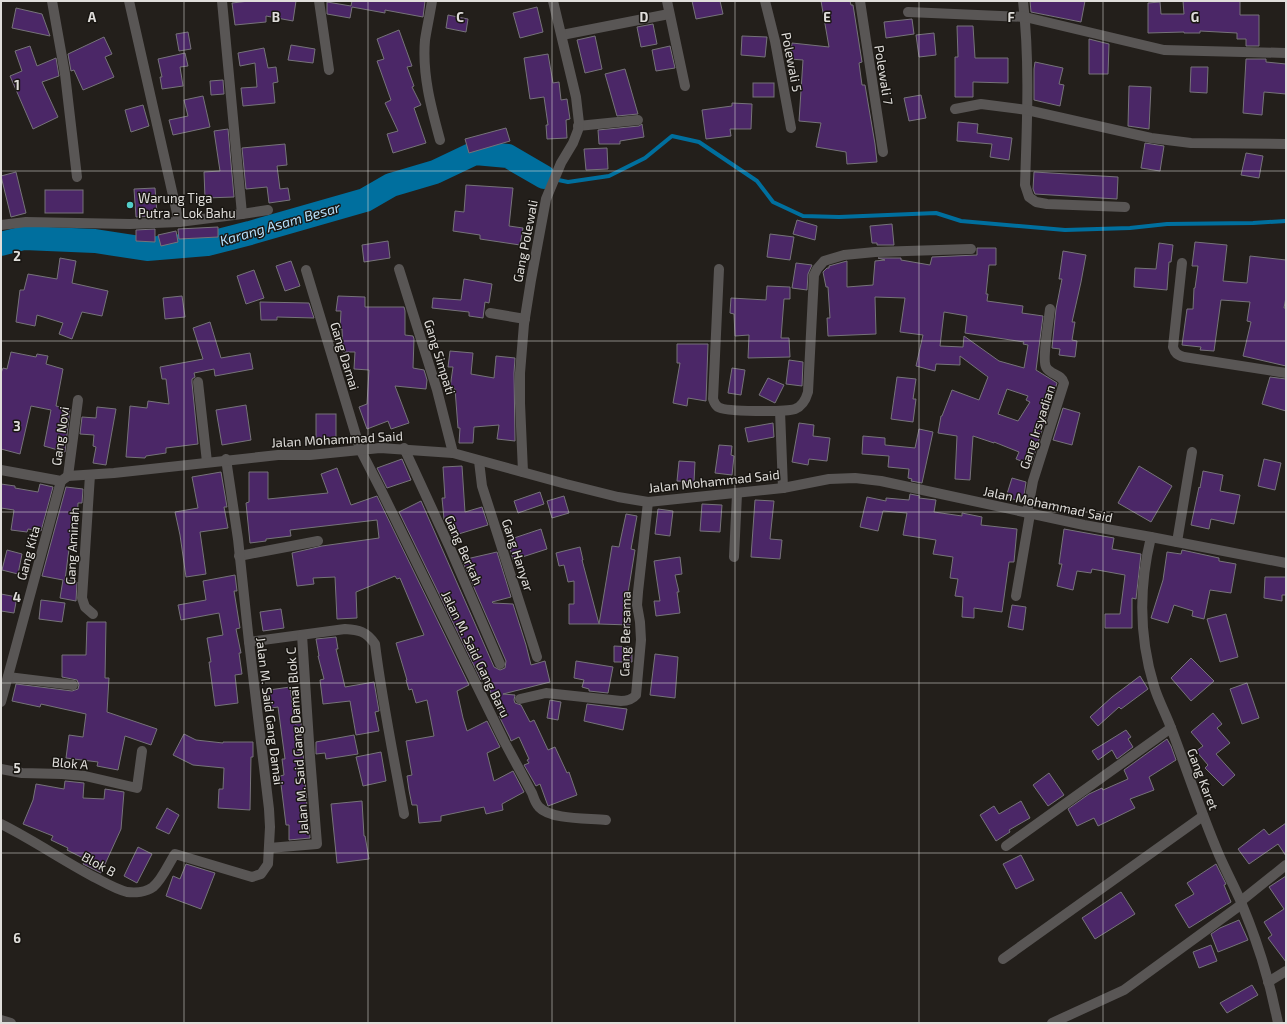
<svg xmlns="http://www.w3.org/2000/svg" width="1287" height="1024" viewBox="0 0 1287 1024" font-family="'Exo 2',sans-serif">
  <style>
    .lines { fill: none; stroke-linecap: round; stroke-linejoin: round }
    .stream { stroke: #006f9e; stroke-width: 4 }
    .river { stroke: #006f9e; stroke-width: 24 }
    .building { fill: #4b2767; stroke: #767379; fill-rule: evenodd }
    .minor { stroke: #595655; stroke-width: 10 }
    .tertiary { stroke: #595655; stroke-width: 10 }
    .grid { fill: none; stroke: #e0dedb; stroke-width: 1; stroke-opacity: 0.55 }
    .poi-dot { fill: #53cdc9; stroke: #191612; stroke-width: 1.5 }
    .labels { text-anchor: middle; stroke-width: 3; stroke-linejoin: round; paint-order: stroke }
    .street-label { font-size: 13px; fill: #e0dedb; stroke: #191612 }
    .poi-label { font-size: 13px; fill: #e0dedb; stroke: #191612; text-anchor: start }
    .water-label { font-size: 14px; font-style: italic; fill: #b7e0fb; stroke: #191612 }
    .grid-label { font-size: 13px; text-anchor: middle; font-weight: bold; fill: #e0dedb; stroke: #191612; stroke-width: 3; stroke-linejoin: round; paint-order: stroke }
  </style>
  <rect width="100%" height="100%" fill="#231f1b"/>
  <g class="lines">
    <path class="stream" d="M544,177L568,182L609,176L645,158L672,136L699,142L757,181L773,202L803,216L839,217L936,213L961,221L1065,230L1130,228L1167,224L1253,223L1286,221"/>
    <path class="river" d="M1,244L24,238L95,241L147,249L207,244L250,233L365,200L391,185L435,172L475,153L508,156L544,177"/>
  </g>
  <g class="building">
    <path d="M249,1H296L293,21L266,16V22L235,25L232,3Z"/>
    <path d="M352,1H425L423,17L385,10V13L352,7L350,18L327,14V2L351,6Z"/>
    <path d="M692,1H720L723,14L696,19Z"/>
    <path d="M821,1H850L851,5H853L862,62L859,63L862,85H865L875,144L877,162L847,164L846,152L816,147L821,123L799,121L803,60L790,59L792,43L829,47Z"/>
    <path d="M1030,1H1085L1081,22L1031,12Z"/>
    <path d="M1183,1H1240V15H1259V46H1246V39H1237V33L1200,31V33H1184V32L1148,33V3L1160,2L1161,14H1184Z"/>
    <path d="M537,7L543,32L520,38L513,13Z"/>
    <path d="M16,8L42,14L50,36L12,28Z"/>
    <path d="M448,15L468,19L466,32L446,28Z"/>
    <path d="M912,19L914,34L886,38L884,22Z"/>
    <path d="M653,24L657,44L641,47L637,27Z"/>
    <path d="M957,26H973L975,58H1008V83L973,82V97H955V57H958Z"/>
    <path d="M399,30L412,66L407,67L414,86L412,87L421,105L414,108L426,143L393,153L387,134L398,131L385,103L391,100L377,61L384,59L377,39Z"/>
    <path d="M188,32L191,49L179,51L176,34Z"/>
    <path d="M934,33L936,55L919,57L916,35Z"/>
    <path d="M595,36L602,69L585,73L577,40Z"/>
    <path d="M742,36L767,37L765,57L741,55Z"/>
    <path d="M104,37L112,54L105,57L114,77L83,90L74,70L71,71L68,54Z"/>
    <path d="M1089,39L1109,44L1108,74H1089Z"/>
    <path d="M291,45L315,49L313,63L288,60Z"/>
    <path d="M30,46L37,66L56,58L59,76L42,82L58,117L33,129L10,76L22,71L15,51Z"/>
    <path d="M670,46L675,68L656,71L652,50Z"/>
    <path d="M264,48L268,68L276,67L278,82L273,83L275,103L243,106L241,88L257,87L255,63L240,66L238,53Z"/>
    <path d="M185,53L188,66L180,67L183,86L162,89L160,77H162L158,59Z"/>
    <path d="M548,54L553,83L559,82L561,100L567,99L570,119L566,120L567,138L547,139L546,125H548L544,97L530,99L524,58Z"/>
    <path d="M1246,59H1266V62L1286,64V94L1264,92L1262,115L1243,113Z"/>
    <path d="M1035,62L1063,68L1059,84L1064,85L1060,106L1034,100V69Z"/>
    <path d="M1191,67H1208L1207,93L1190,92Z"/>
    <path d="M625,69L638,114L617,116L605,74Z"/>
    <path d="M223,80L224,94L211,95L210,81Z"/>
    <rect x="753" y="83" width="21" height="14"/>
    <path d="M1129,86L1151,87L1149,129L1128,126Z"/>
    <path d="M921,95L926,118L909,121L904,98Z"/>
    <path d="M203,96L210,127L173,135L169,120L188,116L184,100Z"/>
    <path d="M732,103L752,104L751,129H730L731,136L706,139L702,110L732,106Z"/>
    <path d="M143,105L149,126L131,132L125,110Z"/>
    <path d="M958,122L978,124L977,133L1012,138L1009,160L990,157L992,144L957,141Z"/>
    <path d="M642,124L644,137L620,141V144H599L598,130L639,126Z"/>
    <path d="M506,128L510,141L469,153L465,139Z"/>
    <path d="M228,129L234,197L205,198L204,172L220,171L214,131Z"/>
    <path d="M1145,143L1164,146L1160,171L1141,168Z"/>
    <path d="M285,144L287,165L277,166L280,189L288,188L290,200L269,203L267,187L246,189L242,148Z"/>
    <path d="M607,148L608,169L586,170L584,149Z"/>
    <path d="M1246,153L1263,156L1259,178L1241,175Z"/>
    <path d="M16,172L26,213L11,217L1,176Z"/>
    <path d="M1034,172L1118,177L1117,199L1035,194L1033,189Z"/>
    <path d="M466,185L513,188L509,226L523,228L520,245L480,239V235L453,231L455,211L464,212Z"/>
    <path d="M155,188L157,213H155V216L136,217L134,189Z"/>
    <rect x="45" y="190" width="38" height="23"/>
    <path d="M797,220L817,226L815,240L793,234Z"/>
    <path d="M892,224L894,245H877V243H872L870,226Z"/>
    <path d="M218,227V237L179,239L178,229Z"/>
    <path d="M155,229V242L136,241V230Z"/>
    <path d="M176,231L178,242L161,246L158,235Z"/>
    <path d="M770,234L794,237L790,260L767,257Z"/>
    <path d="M388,241L390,258L364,262L362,245Z"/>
    <path d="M1195,242L1227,245L1223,281L1247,283L1250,256L1286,260V297L1284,308H1286V366L1243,356L1251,322L1247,321L1250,302L1221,300L1214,351L1200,350L1201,347L1182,345L1187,309H1193L1194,288H1195L1198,266H1192Z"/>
    <path d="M1159,243L1173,245L1171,262H1169L1167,290L1134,287L1135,268L1156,269Z"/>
    <path d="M977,248H996V265H989L986,294H988L987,301L1023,306L1022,313L1043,316L1036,370L1057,383L1031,465L1016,459L1019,452L994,442V443L973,436L970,480L955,479L957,436L938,433L941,416H942L952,390L979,400L988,377L960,356V365L936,364L935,371L916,366L923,335L900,332L905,298L875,297L876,334L828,336L827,318H830L828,287H826L823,272L827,268H829V266L847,261V287L873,285L875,261L885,260L878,258H901V260L930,265L932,257L977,255ZM944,312L967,316L965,333L1024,342L1023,344L1028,345L1024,368L999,361L964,336L963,347L940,346ZM1007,389L1028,396L1026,400L1030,402L1018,421L998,414Z"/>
    <path d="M1063,251L1086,255L1081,282L1072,322H1075L1072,340L1077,341L1075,357L1059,355L1060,349L1052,348L1056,309L1062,279H1059Z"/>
    <path d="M60,258L76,261L72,283L108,291L102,316L82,312L72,339L59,334L63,323L37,315L35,326L16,322L20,290H24L28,274L57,279Z"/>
    <path d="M291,261L300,286L285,291L276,266Z"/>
    <path d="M796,263L812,265L808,274L807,290L792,288Z"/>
    <path d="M254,270L264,298L246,304L237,276Z"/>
    <path d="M464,279L492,284L489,303L485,302L483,318L469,316V312L432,308L433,298L461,300Z"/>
    <path d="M767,286L790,287V299H784L781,338H789L790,357L748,358L749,335L735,336L734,314L730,313L731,298L766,300Z"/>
    <path d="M182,296L185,317L165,319L163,298Z"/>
    <path d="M338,296L365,297V307H404L405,311V335L413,336L414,339L413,368L424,370L427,380L426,389L395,386L409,423L391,429L388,421L367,429L359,407L367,404L369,370L354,369L355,352H343L342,329H340L341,311H336Z"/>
    <path d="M260,302L309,303L314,318L277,317V320H261Z"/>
    <path d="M210,322L221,358L250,353L253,369L215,376L214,369L194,373L195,377L192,379V383L198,444L166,448V453L146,456L145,458L126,457L130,406L147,408L148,401L169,404L166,379H162L160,367L203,359L193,328Z"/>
    <path d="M677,344H708L706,401L688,398L687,406L673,403L680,363H677Z"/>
    <path d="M450,351L473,353L471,374L494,378L496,356L515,358L514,373L515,441L497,439L499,425L474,427L473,443H459L460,428H458L455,389L450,388L453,367H448Z"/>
    <path d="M11,352L36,357L37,354L48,356L46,364L63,369L56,406L70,409L65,452L44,446L51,410L31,406L20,454L1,449V373L3,368L7,369Z"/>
    <path d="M789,360L803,362L802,386L786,384Z"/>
    <path d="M732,368L745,370L741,395L728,393Z"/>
    <path d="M897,377L916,379L913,399H916L913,422L891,419Z"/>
    <path d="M1270,377L1286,379V411L1262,404Z"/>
    <path d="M768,378L784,385L775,403L759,395Z"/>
    <path d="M246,405L251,440L222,445L216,410Z"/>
    <path d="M97,407L116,409L106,465L93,463L96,447L93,446L94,435L80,434L82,417L96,418Z"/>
    <path d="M1063,408L1080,413L1072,445L1053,440Z"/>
    <rect x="316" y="414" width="20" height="25"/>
    <path d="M773,423L774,437L748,442L745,428Z"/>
    <path d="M799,423L814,425L813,436L830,438L827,461L809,459L808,465L792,462Z"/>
    <path d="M919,429L933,432L922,483L911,481L912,479L908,478L909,469L888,467L889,456L862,454L863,436L885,438V445L915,448Z"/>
    <path d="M719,445L732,446L731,455L734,456L732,475L715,473Z"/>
    <path d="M402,459L411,480L387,488L377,468Z"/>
    <path d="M1264,459L1281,463L1275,490L1258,486Z"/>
    <path d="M679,461L695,462L694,482L677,481Z"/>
    <path d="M462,466L465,512L482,507L488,525L452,536L444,519L442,498H445L443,467Z"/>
    <path d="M1139,466L1172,486L1151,522L1118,503Z"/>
    <path d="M337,468L351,505L377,496L469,685L457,691L463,718L467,731L487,721L500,747L487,753L494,781L513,771L524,792L502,804L503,810L486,814L484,807L441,816V821L419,823L417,805H412L409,790L407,776L412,775L406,741L434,736L427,700L416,703L412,689L409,690L406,680H407L396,643L424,635L400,578L397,579L395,576L356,592L357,618L337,619L335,577L313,578L314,584L297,586L292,553L322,546L379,538L377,520L290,530L291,536L266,539V541L250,543L246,503L249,502V472H268V499L328,493L321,474Z"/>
    <path d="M1203,471L1223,475L1220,491L1240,495L1234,524L1211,519L1209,529L1191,525L1199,487L1200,488Z"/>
    <path d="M221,472L227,507H224L228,528L200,532L206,574L186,577L180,535L175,512L198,508L192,477Z"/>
    <path d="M1012,478L1026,482L1023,502L1006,497Z"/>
    <path d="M1,484L15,486V488L38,492L40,484L53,487L41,531L28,529L27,532L11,530L14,510L1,508Z"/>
    <path d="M66,487L83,489L82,503H78L76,550L69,549L65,580L77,582L76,601L60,598L63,580L42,576Z"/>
    <path d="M540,492L544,504L518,513L514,501Z"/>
    <path d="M910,494L920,496L919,498L936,500L934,512L962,516V513L982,517L981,525L1017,529L1014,562H1009L1002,612L974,608V618L962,617L963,597L955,596L958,579L950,578L953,557L933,554L936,540L903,535L907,513L883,511L878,531L860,527L867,497L886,501V498L909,500Z"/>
    <path d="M564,496L569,513L552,518L547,501Z"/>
    <path d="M755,500L774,501L770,539L782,540L780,559L751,557Z"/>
    <path d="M421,501L494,667L500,670L505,668L506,661L462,560L497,552L511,597L492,602L493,603L513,604L526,645L531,665L545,661L550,682L503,694L515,695L514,700L515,703L521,705L530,722L534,720L548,750L555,747L567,773L569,772L577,795L548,806L540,784L536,786L524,765L529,763L527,760L529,759L519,737L511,741L510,738L499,716L501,714L484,678L481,680L399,512Z"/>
    <path d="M702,504L722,505L720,532L700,531Z"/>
    <path d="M658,509L673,511L670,536L655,534Z"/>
    <path d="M626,514L637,516L631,549L635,550L626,605H630V625L599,624L612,546L619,547Z"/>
    <path d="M541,529L547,549L513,560L508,540Z"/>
    <path d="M1064,529L1114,538L1112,549L1141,554L1136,599L1132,598V628H1105V614H1120L1125,575L1092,569L1091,573L1077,571L1073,590L1057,586L1062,564H1059Z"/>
    <path d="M580,547L583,560H582L599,624H569V604H574V581L568,582L564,565L559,566L556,553Z"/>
    <path d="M7,550L22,554L18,574L2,570Z"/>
    <path d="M1182,550L1219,558V561L1236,564L1231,593L1210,590L1204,619L1192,616L1193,611L1174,605L1168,623L1151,618L1163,580L1167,552L1181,554Z"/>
    <path d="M680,557L682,574L675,575L679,592H677L680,613L656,616L654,601H660L654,561Z"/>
    <path d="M235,575L237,591H234L240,628L236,629L241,653H239L242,674L235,675L238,703L215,706L209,662H211L207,638L223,635L219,613L181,620L178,605L206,600L203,581Z"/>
    <path d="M1265,577H1286V595H1282V601L1264,598Z"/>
    <path d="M1,594L17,597L14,613L1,611Z"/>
    <path d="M41,600L65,603L62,622L39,619Z"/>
    <path d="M1012,605L1026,607L1023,630L1008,627Z"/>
    <path d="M281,609L284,628L263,631L260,612Z"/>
    <path d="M1226,614L1238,657L1220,662L1207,619Z"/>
    <path d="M87,622H106L105,678H109L107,712L157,729L151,745L125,736L118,770L97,766L98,762L66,758L69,735L83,737L86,714L41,704L40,707L12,701L16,684L72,691L78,689L79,685L77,680L62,677V655H86Z"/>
    <path d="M336,637L338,649H336L345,687L374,682L379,711L375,712L379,731L356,735L350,701L323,704L320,680L324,679L318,656H319L316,639Z"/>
    <path d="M614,646L632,647V662H614Z"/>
    <path d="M655,654L678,657L675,698L650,695Z"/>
    <path d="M1191,658L1214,681L1191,701L1171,678Z"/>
    <path d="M576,661L613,667L608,693L589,691V689L582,687L584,680L574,678Z"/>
    <path d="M1140,676L1148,689L1121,709L1119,707L1098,726L1090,717L1112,697Z"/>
    <path d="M1247,683L1259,718L1242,724L1230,689Z"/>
    <path d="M290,687L295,724L301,723L307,807H305L306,826H309L310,838L289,840V825H286L280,776L284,775L282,759H285L278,707L265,709L262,691Z"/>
    <path d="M550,700L561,702L558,720L547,718Z"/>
    <path d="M587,704L627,709L623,730L584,721Z"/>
    <path d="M1213,713L1222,724L1217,728L1230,743L1216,754L1235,775L1223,786L1205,768L1208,765L1196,751L1203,746L1191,732Z"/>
    <path d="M1126,730L1131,737L1128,739L1133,747L1117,759L1112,750L1098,760L1092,751Z"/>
    <path d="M184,734L196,740L223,743V742H253V757H251L250,810L218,808L219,789H223L224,768L193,765L173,755Z"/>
    <path d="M354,735L358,754L326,759L325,753L316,754V742Z"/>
    <path d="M1167,739L1171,746L1176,760L1149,777L1154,790L1130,799L1135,808L1098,826L1094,818L1077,826L1068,809L1089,794L1102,788L1103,790L1128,779L1124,770Z"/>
    <path d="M381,752L386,781L363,786L356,757Z"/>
    <path d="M1049,773L1064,795L1048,806L1033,785Z"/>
    <path d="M65,781L84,783L83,798L104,799L105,789L124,792L121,829L101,873L83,864L85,859L67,850L68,848L51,840L53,836L23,824L33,800L36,784L64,789Z"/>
    <path d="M362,801L364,836H365L369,859L337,863L331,804Z"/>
    <path d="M1021,801L1030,818L1009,830L1010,832L996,841L980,815L994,806L999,814Z"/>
    <path d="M167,808L179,815L169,834L156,828Z"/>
    <path d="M1286,823V856L1278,844L1249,864L1238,849L1264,829L1269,835Z"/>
    <path d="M138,847L152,854L137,883L124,876Z"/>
    <path d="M1021,855L1034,880L1016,889L1003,864Z"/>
    <path d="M186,864L215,873L201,909L166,896L173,876L180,879Z"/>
    <path d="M1216,864L1226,884L1224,885L1231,902L1189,928L1175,905L1194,894L1187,883Z"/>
    <path d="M1286,876V962L1268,938L1272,935L1264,922L1284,909L1269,887Z"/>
    <path d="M1121,892L1135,914L1095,939L1082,918Z"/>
    <path d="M1239,920L1248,940L1218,952L1211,934L1220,928Z"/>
    <path d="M1211,945L1217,961L1199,968L1193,952Z"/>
    <path d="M1252,985L1258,995L1227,1013L1220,1003Z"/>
  </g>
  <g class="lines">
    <g class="minor">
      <path d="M52,1L65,74L77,177"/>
      <path d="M129,1L179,222"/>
      <path d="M222,1L242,214"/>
      <path d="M319,1L329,70"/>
      <path d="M432,1C430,14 427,27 425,40C422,74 431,107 440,140"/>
      <path d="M667,1L685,86"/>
      <path d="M765,1L775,41L791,128"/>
      <path d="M860,1L883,152"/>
      <path d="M1023,1C1030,62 1027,124 1025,185L1029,197L1036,202L1047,204L1125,207"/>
      <path d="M908,12L1025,17L1164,50L1286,53"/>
      <path d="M562,35L669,14"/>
      <path d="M955,109L981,104L1027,110L1151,138L1191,143L1286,144"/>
      <path d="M578,126L638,120"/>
      <path d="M1,225L26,222L130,224L179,222L242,214L268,210"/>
      <path d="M1182,263L1173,347C1175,353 1177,355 1184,357L1286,373"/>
      <path d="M399,269L437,390L453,453"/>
      <path d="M719,269L713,399C714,402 715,405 718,407C725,412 786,412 795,409C803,406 806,399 808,392L814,275L817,269L824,261L844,255L875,252L971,249"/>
      <path d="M306,270L360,449L381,490L504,741L532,793C534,798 535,803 539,807C551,820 589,818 606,820"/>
      <path d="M490,313L525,319"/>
      <path d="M198,382L207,462"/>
      <path d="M780,411L783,488"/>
      <path d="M404,448L450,548L500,664"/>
      <path d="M479,461L482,486L537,657"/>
      <path d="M523,472L520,403V373L524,324L531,280L546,199L561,163L573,143L578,130L579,123L576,97L553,1"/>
      <path d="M90,475L82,598L85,607L93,614"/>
      <path d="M68,476L78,400"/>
      <path d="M1027,513L1033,481L1064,383C1062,374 1050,375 1046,367C1042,360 1049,319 1050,309"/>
      <path d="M1151,537C1139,586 1139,637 1154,686C1158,700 1166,714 1171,728C1187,770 1201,813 1219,855C1226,871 1234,886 1241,902C1257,940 1270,982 1278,1023"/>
      <path d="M1177,542L1192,452"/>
      <path d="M239,556L318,541"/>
      <path d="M734,557L737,494"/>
      <path d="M1016,596L1030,514"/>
      <path d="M249,642L345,629C359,630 366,631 375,644C382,701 394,758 404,814"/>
      <path d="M8,677L73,685"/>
      <path d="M520,699L546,693L621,701C627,701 632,700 636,695L641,640L640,622L637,605L638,592L648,502"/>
      <path d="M1,702L61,481"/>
      <path d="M1,769L22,773L62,774L85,776L137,788L142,751"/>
      <path d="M1,824C33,840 62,860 94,877C104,882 115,889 127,892C135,893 146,892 153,887C162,880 169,863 175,854L252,877L261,874L268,864L270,827L269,809L249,642L238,539L226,459"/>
      <path d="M1006,846L1171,728"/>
      <path d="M269,848L317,844L310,757L302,635"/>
      <path d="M1241,901L1286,865"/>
      <path d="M1003,959L1203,816"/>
      <path d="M1268,982L1286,971"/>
      <path d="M1,1020L11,1023"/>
      <path d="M1052,1023L1124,990L1242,904"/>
    </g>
    <path class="tertiary" d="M1,470L61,481L68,476L114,473L278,455H310L380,448L453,453L566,484L618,497L648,502L783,488L829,479L855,478L881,481L1084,525L1151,537L1286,563"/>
  </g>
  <path class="grid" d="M184,1V1023M368,1V1023M552,1V1023M735,1V1023M919,1V1023M1103,1V1023M1,171H1286M1,341H1286M1,512H1286M1,683H1286M1,853H1286"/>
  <circle class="poi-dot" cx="130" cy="205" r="4"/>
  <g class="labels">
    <g class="street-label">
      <text transform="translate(792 62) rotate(79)" y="5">Polewali 5</text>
      <text transform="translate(884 75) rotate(81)" y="5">Polewali 7</text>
      <text transform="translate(525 241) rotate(-79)" y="5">Gang Polewali</text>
      <text transform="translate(345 356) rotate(73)" y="5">Gang Damai</text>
      <text transform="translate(440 357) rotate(73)" y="5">Gang Simpati</text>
      <text transform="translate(1037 427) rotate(-72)" y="5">Gang Irsyadian</text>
      <text transform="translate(60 436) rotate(-82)" y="5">Gang Novi</text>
      <text transform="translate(337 439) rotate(-3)" y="5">Jalan Mohammad Said</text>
      <text transform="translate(714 481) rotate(-6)" y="5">Jalan Mohammad Said</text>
      <text transform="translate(1048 504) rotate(12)" y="5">Jalan Mohammad Said</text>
      <text transform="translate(72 546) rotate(-87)" y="5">Gang Aminah</text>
      <text transform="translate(464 550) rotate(66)" y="5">Gang Berkah</text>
      <text transform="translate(28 553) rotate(-75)" y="5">Gang Kita</text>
      <text transform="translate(518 555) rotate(72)" y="5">Gang Hanyar</text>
      <text transform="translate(625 634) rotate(-89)" y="5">Gang Bersama</text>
      <text transform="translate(476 654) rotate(64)" y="5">Jalan M. Said Gang Baru</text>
      <text transform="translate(270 711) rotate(83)" y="5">Jalan M. Said Gang Damai</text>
      <text transform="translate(297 741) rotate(-94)" y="5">Jalan M. Said Gang Damai Blok C</text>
      <text transform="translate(70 763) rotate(5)" y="5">Blok A</text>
      <text transform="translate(1203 779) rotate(69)" y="5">Gang Karet</text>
      <text transform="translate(99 864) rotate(29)" y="5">Blok B</text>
    </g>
    <g class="poi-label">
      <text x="138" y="203">Warung Tiga<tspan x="138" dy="15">Putra - Lok Bahu</tspan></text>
    </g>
    <g class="water-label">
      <text transform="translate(280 224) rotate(-16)" y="5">Karang Asam Besar</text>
    </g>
  </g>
  <g class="grid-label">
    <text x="92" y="22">A</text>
    <text x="276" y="22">B</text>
    <text x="460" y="22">C</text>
    <text x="644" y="22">D</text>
    <text x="827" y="22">E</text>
    <text x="1011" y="22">F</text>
    <text x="1195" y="22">G</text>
    <text x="17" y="90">1</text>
    <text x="17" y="261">2</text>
    <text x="17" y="431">3</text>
    <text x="17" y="602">4</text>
    <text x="17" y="773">5</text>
    <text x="17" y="943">6</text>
  </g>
  <rect width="1287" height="1024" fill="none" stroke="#e0dedb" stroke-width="4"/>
</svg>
